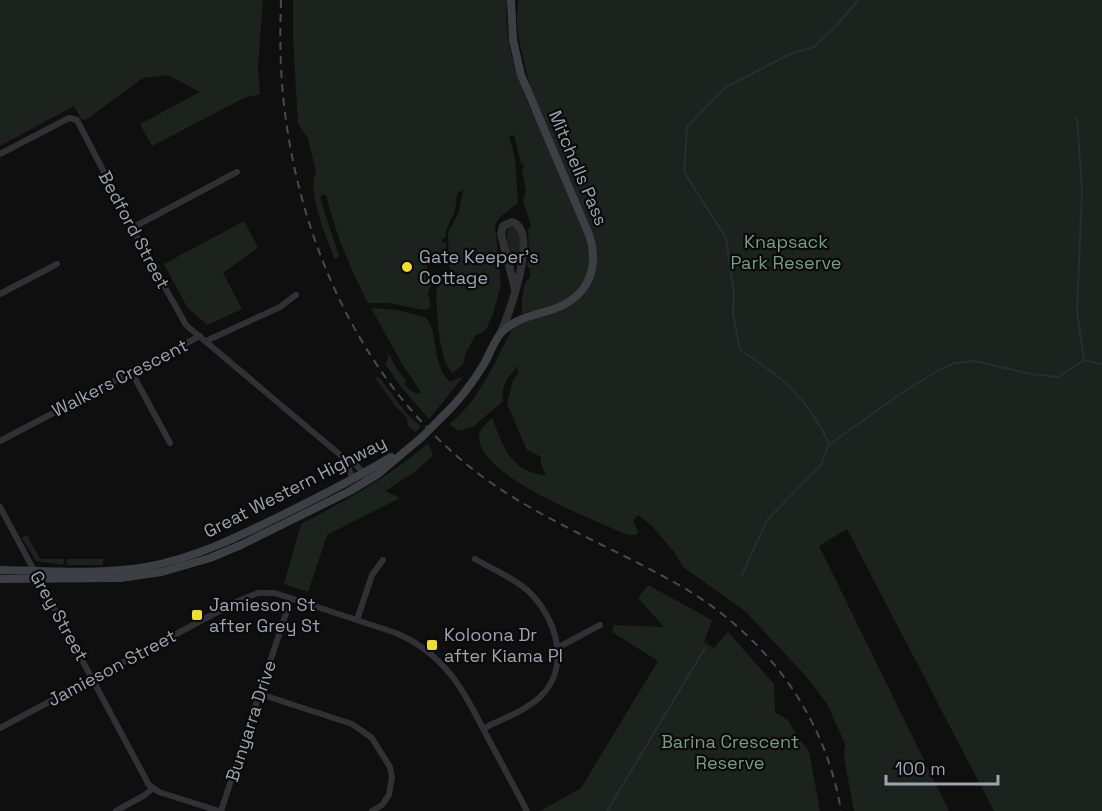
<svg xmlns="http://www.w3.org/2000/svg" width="1102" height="811" viewBox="0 0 1102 811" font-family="'Space Grotesk',sans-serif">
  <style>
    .green { fill: #1c231e }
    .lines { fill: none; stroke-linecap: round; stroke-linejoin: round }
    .stream { stroke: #282c35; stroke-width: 2 }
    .minor { stroke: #313035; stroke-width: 6 }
    .tertiary { stroke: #313035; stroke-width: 8 }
    .secondary { stroke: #3e3e45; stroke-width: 8 }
    .rail { stroke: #494950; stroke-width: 2; stroke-dasharray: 8 6; stroke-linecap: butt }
    .secondary-bridge { stroke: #3e3e45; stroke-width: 8 }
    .poi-dot { fill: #efdd28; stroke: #0a0a0b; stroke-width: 2 }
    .labels { text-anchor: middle; stroke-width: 4.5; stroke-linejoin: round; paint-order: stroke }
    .street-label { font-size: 18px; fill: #a0a1b1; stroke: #0a0a0b }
    .park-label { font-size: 18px; fill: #779d82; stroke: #0a0a0b }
    .poi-label { font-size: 18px; fill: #a0a1b1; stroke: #0a0a0b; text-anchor: start }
  </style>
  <rect width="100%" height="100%" fill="#0f0f10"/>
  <g class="green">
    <path d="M0,0H263L258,67L260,94L244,98L152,146L140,124L200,92L168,75L143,78L87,119L82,120L74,106L0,146Z"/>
    <path d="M293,0H507C503,40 517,77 532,113C534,76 510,38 519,0H1102V811H994L847,529L819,546L949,811H854L844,758L845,744L827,704L804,674L745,611L683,567L675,553L652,526L638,515L633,521L638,531L636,535H628C596,521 477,476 479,436C480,428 487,423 492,418C504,448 510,471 546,476L541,464V457L527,450L507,404L513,380L519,373L517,370L519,365C508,376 501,385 503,401L473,427L458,431L449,424C481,400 495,359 514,326L529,320L530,311L522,314V297L525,283L530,277V270L527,265L529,255L528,230L531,226L523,200L526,192L522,171L524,165L521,164L514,135L509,136L515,158L518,203L500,217L495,225L501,284L494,311L486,330L475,336L466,353L463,364L453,373C439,365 435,303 437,287L448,279L474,282L476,279L453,274L449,267L448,233L459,212L463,189L457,194L455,211L447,228L445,238L442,239V242L446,243V260L443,265L430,258L427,267L432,283L428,293L431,307L425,310L388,303H368C349,267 336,234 326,195H322L320,198L339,256L336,259L334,258C327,238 306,191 316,172L308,138L298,124L293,38Z"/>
    <path d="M244,221L258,248L223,273L242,309L207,325L187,307L164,264Z"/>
    <path d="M512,227L516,228C521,239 522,253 517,264C508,258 506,239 508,229Z"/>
    <path d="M371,308L397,310L425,317C440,332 430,363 450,382L464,376L429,419L402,388L385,364L388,359V354C395,363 398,373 406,380L405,386C409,388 413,393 418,394L421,392L401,362Z"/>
    <path d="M375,377H379L406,413L421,427L415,432L408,426L407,418L395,406Z"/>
    <path d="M428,443L433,455L416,471L385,491L400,498L327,535L308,592L284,584L301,524C346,500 390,477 428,443Z"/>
    <path d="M27,535L40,559H64L63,565L36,561L22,538Z"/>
    <rect x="67" y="559" width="36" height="6"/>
    <path d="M648,585L712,620L704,642L714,648L728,632L774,684L775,712L788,720L797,736L809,751L820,811H540L581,788L658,661L612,632L614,625L664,627L638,598Z"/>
  </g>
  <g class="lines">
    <g class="stream">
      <path d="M1077,118L1082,190L1077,312L1084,360"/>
      <path d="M830,444L897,396L939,370L955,363L974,361L1031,374L1058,377L1084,360L1102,364"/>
      <path d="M741,577L767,520L821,465L829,444C809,399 781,376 740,350L733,314L734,294L726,238L684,172L687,127L726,87L790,54L814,47L837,25L858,0"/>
      <path d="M607,811L705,648"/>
    </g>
    <g class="minor">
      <path d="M0,154L69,118L77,120L105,174L107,183L186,325L345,459L353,479"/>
      <path d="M132,228L237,172"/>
      <path d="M0,294L57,264"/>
      <path d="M206,341L280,307L296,295"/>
      <path d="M131,371L170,443"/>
      <path d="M0,441L200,336"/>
      <path d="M345,459L351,460L365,474"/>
      <path d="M0,507L149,785L159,792L219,811"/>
      <path d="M475,559C492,569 512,577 527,590C556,616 572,667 540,697C525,711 502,719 484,728"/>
      <path d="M357,620L372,575L383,560"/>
      <path d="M559,647L600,625"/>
      <path d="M260,694L352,724L372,738L390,767L392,777L389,795L382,805L372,811"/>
      <path d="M0,728L238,601L258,593H275L396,633C447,655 464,692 488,738C501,762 514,787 527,811"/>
      <path d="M116,811L145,795L153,788"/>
      <path d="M221,811L291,598"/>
    </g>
    <path class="tertiary" d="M501,332C509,314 540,230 512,222L503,226L501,234L515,289"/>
    <g class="secondary">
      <path d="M441,418C458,402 472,384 484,364C490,354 494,340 502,332C515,319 531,316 548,311C585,300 600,273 590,237L521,75L513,40L511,0"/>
      <path d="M0,570C49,571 98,575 146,567C195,558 238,537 282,515C319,497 356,478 391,457"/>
      <path d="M0,579L120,578L162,572L210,558L241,545L350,491L378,474L422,437"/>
    </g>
    <path class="rail" d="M281,0C280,28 280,56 282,84C294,235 362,390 487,480C546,522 614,548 677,584C763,632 825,713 841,811"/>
    <path class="secondary-bridge" d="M422,437L441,418"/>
  </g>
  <g class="poi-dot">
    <circle cx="407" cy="267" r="6"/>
    <rect x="191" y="609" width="12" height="12" rx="3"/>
    <rect x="426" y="639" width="12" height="12" rx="3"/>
  </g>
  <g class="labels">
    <g class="street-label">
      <text transform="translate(578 168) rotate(67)" y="6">Mitchells Pass</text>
      <text transform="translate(134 230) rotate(62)" y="6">Bedford Street</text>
      <text transform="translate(120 378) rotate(-27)" y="6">Walkers Crescent</text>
      <text transform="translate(295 487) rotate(-27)" y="6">Great Western Highway</text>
      <text transform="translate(59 616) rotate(61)" y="6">Grey Street</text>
      <text transform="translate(112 668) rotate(-28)" y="6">Jamieson Street</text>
      <text transform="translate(251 721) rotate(-72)" y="6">Bunyarra Drive</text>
    </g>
    <g class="park-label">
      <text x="786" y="248">Knapsack<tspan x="786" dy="21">Park Reserve</tspan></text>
      <text x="730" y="748">Barina Crescent<tspan x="730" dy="21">Reserve</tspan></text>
    </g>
    <g class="poi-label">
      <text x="419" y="263">Gate Keeper's<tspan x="419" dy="21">Cottage</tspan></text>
      <text x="209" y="611">Jamieson St<tspan x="209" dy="21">after Grey St</tspan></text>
      <text x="444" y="641">Koloona Dr<tspan x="444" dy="21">after Kiama Pl</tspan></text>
    </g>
  </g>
  <path d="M886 775v9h112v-9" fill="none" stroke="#a0a1b1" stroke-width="3"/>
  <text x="895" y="775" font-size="18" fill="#a0a1b1" stroke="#0a0a0b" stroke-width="4.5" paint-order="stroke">100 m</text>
</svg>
